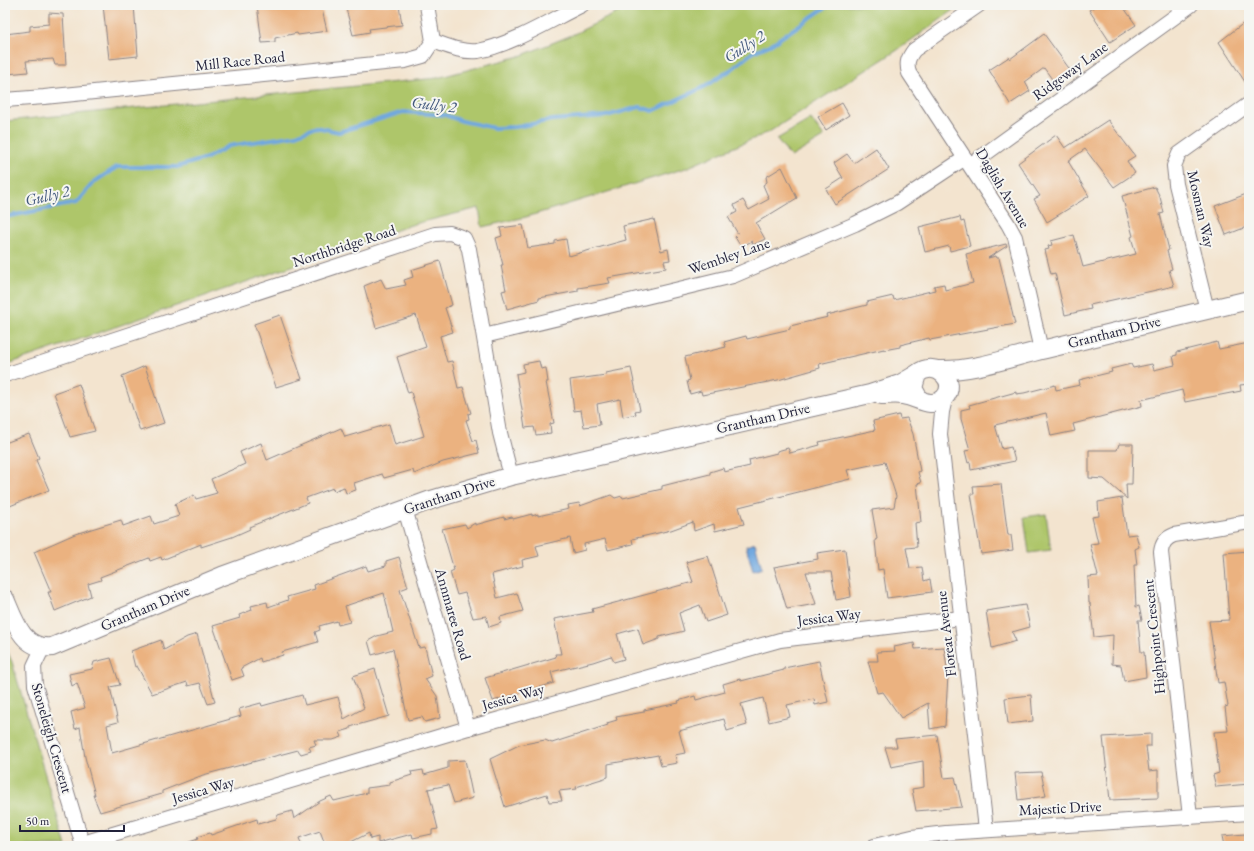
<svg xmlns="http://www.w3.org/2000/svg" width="1254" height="851" viewBox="0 0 1254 851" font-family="'EB Garamond',serif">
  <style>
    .green { fill: #aec66b; stroke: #687453 }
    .water { fill: #71a8df; stroke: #4a658d }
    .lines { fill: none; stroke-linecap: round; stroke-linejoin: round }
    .stream { stroke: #71a8df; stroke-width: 4 }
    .building { fill: #ebb280 }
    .minor-casing { stroke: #8a8385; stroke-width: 16 }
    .tertiary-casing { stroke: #8a8385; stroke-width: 20 }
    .minor { stroke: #fff; stroke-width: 14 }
    .tertiary { stroke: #fff; stroke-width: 18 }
    .labels { text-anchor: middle; stroke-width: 4; stroke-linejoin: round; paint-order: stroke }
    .street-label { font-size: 15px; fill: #22223b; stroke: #f6f6f2 }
    .water-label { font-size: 16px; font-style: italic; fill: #42587d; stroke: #f6f6f2 }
  </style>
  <rect width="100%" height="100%" fill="#f6f6f2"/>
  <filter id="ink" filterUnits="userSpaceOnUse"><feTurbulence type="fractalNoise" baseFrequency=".025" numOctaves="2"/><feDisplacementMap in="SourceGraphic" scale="8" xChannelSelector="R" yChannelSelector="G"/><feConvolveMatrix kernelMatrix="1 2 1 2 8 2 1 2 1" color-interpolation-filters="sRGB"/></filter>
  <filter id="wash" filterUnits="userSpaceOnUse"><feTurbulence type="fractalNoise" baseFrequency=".012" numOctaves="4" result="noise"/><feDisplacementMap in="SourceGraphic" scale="16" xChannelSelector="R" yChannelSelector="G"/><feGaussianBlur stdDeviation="0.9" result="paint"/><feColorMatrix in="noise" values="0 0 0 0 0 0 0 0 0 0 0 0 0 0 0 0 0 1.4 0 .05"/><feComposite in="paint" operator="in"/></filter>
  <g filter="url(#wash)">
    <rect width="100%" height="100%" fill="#f3e4cf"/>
    <g class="green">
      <path d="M633,5H961L896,51L769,132L686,168L526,217L482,227L479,208L414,224L5,365V121L437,78L520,56L572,35Z"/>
      <path d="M811,119L824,137L791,157L777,139Z"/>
      <path d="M1046,514L1051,550L1029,553L1024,517Z"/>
      <path d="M5,646L12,662L66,846H5Z"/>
    </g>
    <path class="water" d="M755,543L762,568L753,571L746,546Z"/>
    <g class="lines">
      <path class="stream" d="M5,217L76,203L94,182L117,167H177L207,158L229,146L296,135L316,127L339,132L403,112L445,115L462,121L494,128L516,127L553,120L606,116L640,107L653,111L704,87L732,69L753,52L770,45L829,5"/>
    </g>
    <g id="blocks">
      <g class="building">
        <path d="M103,5H134L138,56L109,59Z"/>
        <path d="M257,5H321L327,31L298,35L297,33L275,38V42L262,43Z"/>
        <path d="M345,5H399L402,25L369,29L370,32L353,35Z"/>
        <path d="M1097,5H1122L1136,25L1110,42L1089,10Z"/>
        <path d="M49,13L63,14L66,65H55L53,59L26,61L28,72L7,74V69H5V34L30,31V26L49,24Z"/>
        <path d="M1249,19V88L1219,42Z"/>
        <path d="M1044,34L1071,71L1054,82L1044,68L1025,82L1030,91L1010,104L989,70L1009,57L1010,59Z"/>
        <path d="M842,103L849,115L826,130L818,117Z"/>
        <path d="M1108,120L1135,156L1127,161L1135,173L1114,187L1085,149L1068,161L1089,196L1047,222L1034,199L1040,196L1018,163L1056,135L1065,148Z"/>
        <path d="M876,148L889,169L835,204L826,189L843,178L834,163L847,154L854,163Z"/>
        <path d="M782,167L797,198L756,223L765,239L753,245L752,241L741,247L735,237L738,234L728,217L737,212L734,205L743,200L749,210L769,199L763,185L767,182L766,177Z"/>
        <path d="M1155,187L1160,197L1164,213L1160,214L1169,250L1167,251L1172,269L1169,270L1174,286L1090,305L1091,309L1065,315L1055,273L1051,274L1045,250L1049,249L1048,246L1052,245L1051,241L1074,235L1083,267L1136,254L1131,237L1133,236L1122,196Z"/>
        <path d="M1249,193V226L1226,235L1215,206Z"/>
        <path d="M960,217L961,222L964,221L970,246L950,251L949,246L925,252L919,227Z"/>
        <path d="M654,219L661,251L668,249L670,260L664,261L666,268L608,278L610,283L578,288V291L539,298V300L507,309L502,291L506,290L501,265H503L496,238L502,236L500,228L523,225L528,248L555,244V241L566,239L569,256L626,240L623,226Z"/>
        <path d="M1006,244L1007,246L988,258L996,256L997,258H999L1015,324L930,340L929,338L900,345V347L884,350V349L819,364L820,368L778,380L702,395L701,391L690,394L687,381L690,380L685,357L726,347L724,342L746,336L747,339L790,329V326L828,317L827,315L867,305V302L893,296L894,300L935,290L934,286L944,284L945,290L973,283L966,254Z"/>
        <path d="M440,261L452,305L445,308L453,332L440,336L447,362L452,361L458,388L463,387L471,413L468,414L469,419L466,420L473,441L476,440L479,453L443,462L414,474L413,470L384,478L382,474L354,483L356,490L346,493L344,487L334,491L333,488L306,498L308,503L249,527L250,529L232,537L201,547V544L162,560L161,557L150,561L149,558L100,577L101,580L88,584L91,596L55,611L48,592H51L34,552L75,534L121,520L123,526L151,516L154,524L179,516L175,504L194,495L196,499L217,493L211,479L245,464L240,452L261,443L267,460L341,428L345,437L389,424L395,445L424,436L411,392L408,393L397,357L426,347L416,315L376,328L364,286L381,279L386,289L406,285L404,280L413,277L411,270Z"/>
        <path d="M280,315L302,379L276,387L254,324Z"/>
        <path d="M1217,342L1219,349L1249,343V384L1240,385L1241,391L1185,402L1182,390L1141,400L1142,406L1073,424L1075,431L1051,436L1046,413L995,425L1002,449L1011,447L1015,461L971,470L970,462L968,463L965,451L970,450L961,419V410L970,408L969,405L1016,392V394L1024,393L1055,385L1056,390L1080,385L1079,380L1112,372L1111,369L1131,364L1133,368L1152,364L1154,370L1175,365L1173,356L1177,355V352Z"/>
        <path d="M539,361L541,369L546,368L548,382H546L554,423L550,424L551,433L536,435L534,427L525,428L516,374L524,372L523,364Z"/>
        <path d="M145,366L164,423L140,431L122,376Z"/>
        <path d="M631,368L640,410L635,411L636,414L623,417L620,399L597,404L600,425L584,427L581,410L574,411L570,380L606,375V373Z"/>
        <path d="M79,384L95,431L70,437L54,393Z"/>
        <path d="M899,415L900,419L907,418L913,434L920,471L918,472L921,483L917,484L921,522L915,523L917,547L906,548L910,568L922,567L924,581L930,579L932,592L887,598L883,569L878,570L875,540L877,539L872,510L894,507L896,496L885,462L847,470L850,479L739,507L744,524L715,531L714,524L694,531L693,522L671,530L632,539L633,544L608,550L605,539L584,544L585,550L573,553L570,538L536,546L539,556L522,560L523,566L492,574L497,598L517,593L523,611L500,617L501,623L489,627L486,616L473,618L465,593L457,595L450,572L454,570L442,529L465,524L467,528L475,523V525L504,517V519L512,517L513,519L532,514V516L538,514V516L569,509L568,505L579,503L580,506L611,495L615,498L622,496L623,498L662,489V486L710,474V472L723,468L724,472L750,466L749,460L777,453V451L788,448L790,453L820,445L819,442L875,430L873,421Z"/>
        <path d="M29,434L39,458L36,460L49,490L5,508V443Z"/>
        <path d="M1119,444H1133L1132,484H1126L1127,499L1104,479L1089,478V450H1117Z"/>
        <path d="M1001,484L1006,521L1008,535H1011L1013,550L981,554L971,494H974L973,486Z"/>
        <path d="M1122,498L1127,535L1136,534L1139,547L1135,549L1137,565H1134L1136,607L1139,606L1142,620H1138L1141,652H1144L1146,677L1124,681L1121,665L1112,664L1113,635L1094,637L1090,603H1089L1088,577L1098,576L1090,544L1098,543L1092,517L1099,516L1098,502Z"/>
        <path d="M845,549L851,597L836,600L831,572H806L816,604L787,609L774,567L818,559L817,553Z"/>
        <path d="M1249,551V784L1216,787L1213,775L1219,773L1214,732L1228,731L1225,707L1228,706L1224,682L1218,683L1209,621L1229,620L1224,553Z"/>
        <path d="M708,556L727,615L706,622L700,605L679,613L684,631L659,637V639L643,645L638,628L617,634L624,659L614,662L611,656L593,662L551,672L554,683L493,701L485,678L556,657L555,654H561L554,619L593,612L592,609L693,582L686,562Z"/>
        <path d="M399,557L408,587L400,590L419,648L425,647L432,676L425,679L437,696L440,718L425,722L422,717L408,720L393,649L372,655L368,641L377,636L393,632L384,593L345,606L350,622L338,625L337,621L319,626L320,630L315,632L318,642L282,652L283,655L261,662L260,658L241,668L244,676L232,680L213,626L240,618L239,615L252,610L251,606L267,602L268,607L288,600L287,597L315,589L314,585L366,566L368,571L386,566V561Z"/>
        <path d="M1025,605L1030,627L1012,632L1016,641L992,648L986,611Z"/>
        <path d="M197,634L215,702L208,704L200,683L188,686L187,682L152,694L137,666L135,667L131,651L161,640L164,650L187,637Z"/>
        <path d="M914,643L915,649L944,647L948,675L945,726L930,729L928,703L901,718L883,692L877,693L868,661H878L877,652L895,651L894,647Z"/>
        <path d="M111,658L120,685L110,687L118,722L107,725L112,753L241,716L239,709L261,703L262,706L302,695L305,705L338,697L344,719L364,708L353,676L375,669L389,716L350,727V729L340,732L342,737L333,740H314L316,745L309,747L311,751L301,754L298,750L203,775L162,791V794L100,812L93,795H95L85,757L80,727L75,729L71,712L85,708L77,683L72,686L69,674L92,669L94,662Z"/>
        <path d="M819,661L828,702L815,705L814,699L787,705L790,717L769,722L763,698L741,704L747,725L727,731L724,719L679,731L685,753L675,755L677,763L661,766L658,755L608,764V777L576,787L577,789L559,791L562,801L549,802L547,794L505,807L490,759L519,745L545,740L552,743L608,725L607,723L617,720L616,717L644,712V710L679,703L678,701L695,696L696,700L725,692L723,684L740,679L741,681L784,670V668Z"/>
        <path d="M1031,695L1033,721L1008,724L1005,698Z"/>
        <path d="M1151,734V746H1146L1149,771L1158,770V798L1110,800L1103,737Z"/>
        <path d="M937,735L944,778L955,777L962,807L916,811L912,789L924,787L923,761L891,767L885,747H897L895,739Z"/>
        <path d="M465,760L473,798L454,803L448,785L428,789L438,829L432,830V834L413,838L412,834L378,843V837L370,839L369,833L343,846H333L331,843L325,844L320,831L299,838L302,846H184V844L198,839L197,837L210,833L211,835L257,819L258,824L276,819L278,815L292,811L294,819L320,801L331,796L334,801L367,793V788L390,785V782L412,775L411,772L423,770L424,775L448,768V761Z"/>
        <path d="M1041,772L1046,796L1018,800L1015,773Z"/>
        <path d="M1245,834L1246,846H1224L1222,836Z"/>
      </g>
    </g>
  </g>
  <g filter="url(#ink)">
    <use href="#blocks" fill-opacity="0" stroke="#8a8385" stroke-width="1"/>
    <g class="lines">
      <defs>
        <g id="minor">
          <path d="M979,5L914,50C908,58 906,63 909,73L1008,224L1015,237L1041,350"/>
          <path d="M433,41C447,46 463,53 478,51C511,45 551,20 582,5"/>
          <path d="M5,100L44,97L405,61L423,56L433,41L427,5"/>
          <path d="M970,165L1191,5"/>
          <path d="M1207,310L1176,184L1174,166L1179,154L1249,104"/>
          <path d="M484,336L733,276L855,224L897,203L965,158"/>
          <path d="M5,375L435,234L450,233L464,238L469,249L500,433L511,476"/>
          <path d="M946,395L942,412L940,434L986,829"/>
          <path d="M405,509L468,728"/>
          <path d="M43,647L34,666L35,685L83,846"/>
          <path d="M1190,817L1161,552C1162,543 1166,538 1174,535L1249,522"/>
          <path d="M83,843L468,728L780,640L961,618"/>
          <path d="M874,846L912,837L946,833L1249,813"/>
        </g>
        <g id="tertiary">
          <path d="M939,370C976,371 1010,357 1046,349C1114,332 1181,316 1249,300"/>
          <path d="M881,395C888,395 896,394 903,395C917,397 931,410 944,398C959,383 937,358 917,374L913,388L919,399"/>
          <path d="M5,599C14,620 23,651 52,647L222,576L431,500L511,476L870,394L900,384L917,374"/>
        </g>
      </defs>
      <use href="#minor" class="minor-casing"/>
      <use href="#tertiary" class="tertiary-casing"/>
      <use href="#minor" class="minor"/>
      <use href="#tertiary" class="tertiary"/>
    </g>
  </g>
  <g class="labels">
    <g class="street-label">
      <text transform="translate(240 61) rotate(-6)" y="5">Mill Race Road</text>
      <text transform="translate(1070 71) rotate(-36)" y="5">Ridgeway Lane</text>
      <text transform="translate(1003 188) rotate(59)" y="5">Daglish Avenue</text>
      <text transform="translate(1201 209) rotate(77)" y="5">Mosman Way</text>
      <text transform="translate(344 246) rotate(-18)" y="5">Northbridge Road</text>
      <text transform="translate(729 256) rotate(-19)" y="5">Wembley Lane</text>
      <text transform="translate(1114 332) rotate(-14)" y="5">Grantham Drive</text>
      <text transform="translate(763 418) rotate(-13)" y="5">Grantham Drive</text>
      <text transform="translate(449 495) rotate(-18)" y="5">Grantham Drive</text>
      <text transform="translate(145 608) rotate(-23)" y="5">Grantham Drive</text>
      <text transform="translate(453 614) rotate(74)" y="5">Annmaree Road</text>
      <text transform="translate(829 617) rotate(-7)" y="5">Jessica Way</text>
      <text transform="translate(946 634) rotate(-97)" y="5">Floreat Avenue</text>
      <text transform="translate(1154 637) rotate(-96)" y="5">Highpoint Crescent</text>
      <text transform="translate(513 697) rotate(-16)" y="5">Jessica Way</text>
      <text transform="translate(52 738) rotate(74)" y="5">Stoneleigh Crescent</text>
      <text transform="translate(203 790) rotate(-16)" y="5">Jessica Way</text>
      <text transform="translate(1060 808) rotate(-3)" y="5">Majestic Drive</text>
    </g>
    <g class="water-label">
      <text transform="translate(744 46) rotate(-33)" y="6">Gully 2</text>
      <text transform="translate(434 104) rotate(7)" y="6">Gully 2</text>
      <text transform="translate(47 195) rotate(-13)" y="6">Gully 2</text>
    </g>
  </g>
  <rect width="1254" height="851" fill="none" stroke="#f6f6f2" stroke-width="20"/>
  <path d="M20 825v6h104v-6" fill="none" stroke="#22223b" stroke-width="2"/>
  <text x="26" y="825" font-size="12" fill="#22223b" stroke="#f6f6f2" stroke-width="3" paint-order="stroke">50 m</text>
</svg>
